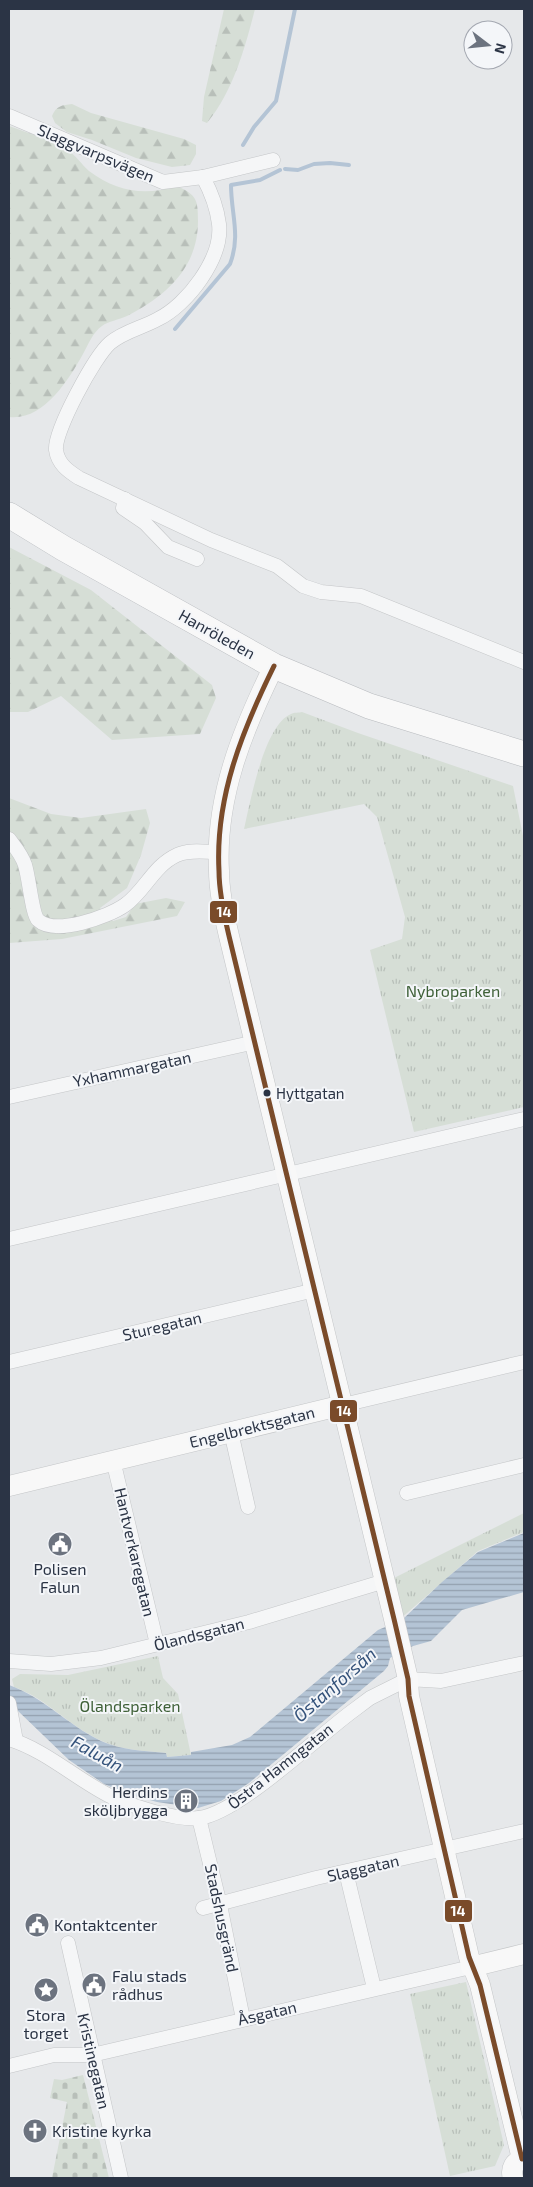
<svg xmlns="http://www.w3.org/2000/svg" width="533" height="2187" viewBox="0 0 533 2187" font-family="'Exo 2',sans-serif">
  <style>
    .forest { fill: url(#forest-firs) }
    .cemetery { fill: url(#cemetery-stones) }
    .park { fill: url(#park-tufts) }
    .water { fill: url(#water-rules) }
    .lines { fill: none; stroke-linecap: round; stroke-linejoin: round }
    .stream { stroke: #b4c4d5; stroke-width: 4 }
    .street-casing { stroke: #c4c6c8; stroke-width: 15 }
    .secondary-casing { stroke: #c4c6c8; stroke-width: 21 }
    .highway-casing { stroke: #b8bbbf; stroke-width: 26 }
    .street { stroke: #f5f6f7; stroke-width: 14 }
    .secondary { stroke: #f8f8f8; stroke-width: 20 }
    .highway { stroke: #f8f8f8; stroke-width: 25 }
    .bus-1-casing { stroke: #f4f6f9; stroke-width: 9 }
    .bus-1 { stroke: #7a4b2a; stroke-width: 5 }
    .bus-dot { fill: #2b3445; stroke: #f4f6f9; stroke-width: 2 }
    .labels { text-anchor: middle; stroke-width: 4; stroke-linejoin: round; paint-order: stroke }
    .bus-label { font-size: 15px; fill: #2b3445; stroke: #f4f6f9; text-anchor: start }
    .street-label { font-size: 16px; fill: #2b3445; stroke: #f4f6f9 }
    .park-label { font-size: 16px; fill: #3f6138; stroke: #f4f6f9 }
    .poi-label { font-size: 16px; fill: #2b3445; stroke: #f4f6f9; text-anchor: start }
    .water-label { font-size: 18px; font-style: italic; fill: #34527a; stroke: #f4f6f9 }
    .line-badge { stroke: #f4f6f9; stroke-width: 2 }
    .badge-label { font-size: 14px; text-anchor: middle; font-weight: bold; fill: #fff }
  </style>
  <defs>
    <pattern id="forest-firs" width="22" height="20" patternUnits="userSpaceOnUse" patternTransform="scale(1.25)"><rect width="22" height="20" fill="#d6ded6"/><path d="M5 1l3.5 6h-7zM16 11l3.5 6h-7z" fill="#b8bfb9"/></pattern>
    <pattern id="cemetery-stones" width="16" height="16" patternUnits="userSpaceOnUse" patternTransform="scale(1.25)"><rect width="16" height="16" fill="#d6ded6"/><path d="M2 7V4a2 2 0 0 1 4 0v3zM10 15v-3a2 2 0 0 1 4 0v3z" fill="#b8bfb9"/></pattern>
    <pattern id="park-tufts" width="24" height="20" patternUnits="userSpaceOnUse" patternTransform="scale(1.25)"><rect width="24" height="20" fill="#d6ded6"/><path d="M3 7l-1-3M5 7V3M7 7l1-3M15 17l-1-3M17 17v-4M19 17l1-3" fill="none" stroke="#b8bfb9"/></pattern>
    <pattern id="water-rules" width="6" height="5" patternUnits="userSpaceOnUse" patternTransform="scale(1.25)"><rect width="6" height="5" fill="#b4c4d5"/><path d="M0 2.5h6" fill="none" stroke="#93a0af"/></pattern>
  </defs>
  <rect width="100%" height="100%" fill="#e6e8ea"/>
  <g class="forest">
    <path d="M224,9H255C245,48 233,91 207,123L202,121L204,97Z"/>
    <path d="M72,104L91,113L184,139L196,145V154L190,165L172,167L136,158L92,140L67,132L55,123L52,116C56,106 62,105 72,104Z"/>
    <path d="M9,126C28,133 49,139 67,150C76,155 81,164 89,171C117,192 145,196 177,186C197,195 198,200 198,221C198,268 166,296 127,316C119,320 108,321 102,326C93,332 88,345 83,354C68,381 43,421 9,417Z"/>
    <path d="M9,547L91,590L212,685L216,698L200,734L112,740L61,696L28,712H9Z"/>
    <path d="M9,798L51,814L81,818L146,809L150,823L141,855L127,888L100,908L113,921L126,917L135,904L166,898L185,902L177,916L62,939L9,943Z"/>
  </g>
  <path class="cemetery" d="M83,2075L109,2178H52L67,2102L50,2098L54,2079L62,2080Z"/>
  <g class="park">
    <path d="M302,712L358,733L513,786L524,841V1107L414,1132L370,950L402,939L405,917L377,817L364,804L244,829C250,803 264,725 291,714C294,712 299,713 302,712Z"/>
    <path d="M524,1513V1532L478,1551L399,1620L394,1578Z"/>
    <path d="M158,1656L163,1678L178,1694L191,1755L167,1757L166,1753C145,1751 121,1750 102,1741C70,1727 46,1698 14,1687L12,1679L20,1674L68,1675Z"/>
    <path d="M466,1982L504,2145L495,2166L450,2176L410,1994Z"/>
  </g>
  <path class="water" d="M524,1533V1592L462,1610L431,1641L413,1646L390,1658L388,1666L384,1671L249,1783L221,1801L198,1808L157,1802L128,1794L104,1784L69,1760L17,1710L9,1708V1685C43,1697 68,1725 101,1741C121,1750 145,1751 166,1753L167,1757L191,1755V1752L232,1745L250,1737L378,1630L402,1620L442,1582L478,1552Z"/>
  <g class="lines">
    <g class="stream">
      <path d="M243,145L254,127L276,101L295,9"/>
      <path d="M285,169L298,170L314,164L330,163L349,165"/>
      <path d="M175,329L230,264C241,235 231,214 231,185L260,180L280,170"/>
    </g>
    <defs>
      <g id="street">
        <path d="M9,116L163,182L203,177L273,160"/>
        <path d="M203,177C211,192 217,207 219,224C223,258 187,305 158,319C142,328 124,331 110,343C95,356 54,431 56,450C58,464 68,471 79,478L211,540L277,566L303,586L321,592L361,596L524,662"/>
        <path d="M125,499L123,508L145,523L168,547L197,559"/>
        <path d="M9,839C15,847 22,855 25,865C29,877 32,914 38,920C55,936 108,917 125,905C145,891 153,866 177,855C189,849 205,852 218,852"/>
        <path d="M9,1097L255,1042"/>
        <path d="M9,1239L524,1119"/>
        <path d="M9,1362L315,1290"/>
        <path d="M343,1405L524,1362"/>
        <path d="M231,1432L248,1507"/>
        <path d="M113,1460L157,1644"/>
        <path d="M407,1493L524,1465"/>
        <path d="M9,1661L51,1664L101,1658L249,1622L385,1581"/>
        <path d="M9,1703L16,1741"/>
        <path d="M9,1739C45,1750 75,1778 108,1795C127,1805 178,1821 199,1818C239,1813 318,1736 354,1710L370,1698L408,1679L441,1681L524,1663"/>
        <path d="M199,1818L220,1905L243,2019"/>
        <path d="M346,1872L374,1988"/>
        <path d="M203,1908L316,1878L524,1831"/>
        <path d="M68,1943L121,2178"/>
        <path d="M9,2066L54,2055H92L471,1967"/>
      </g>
      <g id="secondary">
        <path d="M274,666C242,731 215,798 219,871C219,893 224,915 229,936L394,1619L408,1679L409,1696L469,1957L480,1985L522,2159"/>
        <path d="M9,1486L343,1405"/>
        <path d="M471,1967L524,1954"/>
        <path d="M513,2178C510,2169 514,2161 524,2159"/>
      </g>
      <path id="highway" d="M9,515L63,548L274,666L369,706L524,754"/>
    </defs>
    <use href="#street" class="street-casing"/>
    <use href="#secondary" class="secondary-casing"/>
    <use href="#highway" class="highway-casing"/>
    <use href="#street" class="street"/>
    <use href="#secondary" class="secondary"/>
    <use href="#highway" class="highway"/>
    <defs>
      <path id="bus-1" d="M274,666C242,731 215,798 219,871C219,893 224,915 229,936L394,1619L408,1679L409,1696L469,1957L480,1985L522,2159"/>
    </defs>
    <use href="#bus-1" class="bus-1-casing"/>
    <use href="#bus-1" class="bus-1"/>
  </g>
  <defs>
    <symbol id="civic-disc" viewBox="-11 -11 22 22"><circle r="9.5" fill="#6c737f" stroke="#f4f6f9"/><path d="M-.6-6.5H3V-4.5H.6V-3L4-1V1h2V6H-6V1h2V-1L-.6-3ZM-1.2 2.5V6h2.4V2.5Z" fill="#fff"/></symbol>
    <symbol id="building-disc" viewBox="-11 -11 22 22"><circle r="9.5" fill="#6c737f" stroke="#f4f6f9"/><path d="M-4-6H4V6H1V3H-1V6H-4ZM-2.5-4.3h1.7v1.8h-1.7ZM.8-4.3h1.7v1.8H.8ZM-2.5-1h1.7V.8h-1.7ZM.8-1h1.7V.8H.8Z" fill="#fff"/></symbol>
    <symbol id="sight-disc" viewBox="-11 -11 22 22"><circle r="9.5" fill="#6c737f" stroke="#f4f6f9"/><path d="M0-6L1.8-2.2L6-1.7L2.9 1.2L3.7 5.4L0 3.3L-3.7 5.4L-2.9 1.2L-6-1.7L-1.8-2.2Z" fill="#fff"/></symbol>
    <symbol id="church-disc" viewBox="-11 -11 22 22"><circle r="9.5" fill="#6c737f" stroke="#f4f6f9"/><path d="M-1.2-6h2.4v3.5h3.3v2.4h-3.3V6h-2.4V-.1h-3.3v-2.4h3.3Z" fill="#fff"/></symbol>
  </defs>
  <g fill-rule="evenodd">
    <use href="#civic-disc" x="46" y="1530" width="28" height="28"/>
    <use href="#building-disc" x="172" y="1787" width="28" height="28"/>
    <use href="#civic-disc" x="23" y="1911" width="28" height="28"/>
    <use href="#civic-disc" x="80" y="1971" width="28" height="28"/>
    <use href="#sight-disc" x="32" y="1976" width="28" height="28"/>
    <use href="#church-disc" x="21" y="2117" width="28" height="28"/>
  </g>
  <circle class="bus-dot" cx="267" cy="1093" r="4.5"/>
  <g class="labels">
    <g class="bus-label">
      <text x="276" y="1099">Hyttgatan</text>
    </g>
    <g class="street-label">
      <text transform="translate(96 153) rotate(23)" y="6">Slaggvarpsvägen</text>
      <text transform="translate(217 634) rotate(29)" y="6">Hanröleden</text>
      <text transform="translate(132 1069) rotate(-12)" y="6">Yxhammargatan</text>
      <text transform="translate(162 1326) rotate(-13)" y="6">Sturegatan</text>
      <text transform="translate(252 1427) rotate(-14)" y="6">Engelbrektsgatan</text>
      <text transform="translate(135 1552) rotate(77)" y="6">Hantverkaregatan</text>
      <text transform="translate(199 1634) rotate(-14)" y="6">Ölandsgatan</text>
      <text transform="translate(280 1766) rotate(-38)" y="6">Östra Hamngatan</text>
      <text transform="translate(363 1868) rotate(-13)" y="6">Slaggatan</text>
      <text transform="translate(222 1918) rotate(78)" y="6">Stadshusgränd</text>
      <text transform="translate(267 2013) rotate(-13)" y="6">Åsgatan</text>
      <text transform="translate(94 2061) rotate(77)" y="6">Kristinegatan</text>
    </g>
    <g class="park-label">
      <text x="453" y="997">Nybroparken</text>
      <text x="130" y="1712">Ölandsparken</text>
    </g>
    <g class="poi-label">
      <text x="60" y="1575" text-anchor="middle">Polisen<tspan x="60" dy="18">Falun</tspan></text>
      <text x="168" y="1798" text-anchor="end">Herdins<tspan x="168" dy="18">sköljbrygga</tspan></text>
      <text x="54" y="1931">Kontaktcenter</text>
      <text x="112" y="1982">Falu stads<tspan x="112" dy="18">rådhus</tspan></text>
      <text x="46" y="2021" text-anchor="middle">Stora<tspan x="46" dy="18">torget</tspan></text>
      <text x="52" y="2137">Kristine kyrka</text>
    </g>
    <g class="water-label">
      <text transform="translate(335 1685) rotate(-41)" y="6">Östanforsån</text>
      <text transform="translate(97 1754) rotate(29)" y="6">Faluån</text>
    </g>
  </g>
  <g class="line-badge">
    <rect x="209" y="900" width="29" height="24" rx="5" fill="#7a4b2a"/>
    <rect x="329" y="1399" width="29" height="24" rx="5" fill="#7a4b2a"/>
    <rect x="444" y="1899" width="29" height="24" rx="5" fill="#7a4b2a"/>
  </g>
  <g class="badge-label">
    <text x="224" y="917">14</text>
    <text x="344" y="1416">14</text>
    <text x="458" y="1916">14</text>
  </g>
  <rect width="533" height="2187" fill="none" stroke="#2b3445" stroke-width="20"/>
  <g transform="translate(488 45) rotate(106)"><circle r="24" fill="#f4f6f9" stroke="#a4a8b1"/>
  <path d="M0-4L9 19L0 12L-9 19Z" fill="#6c737f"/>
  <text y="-8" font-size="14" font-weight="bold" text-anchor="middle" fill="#2b3445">N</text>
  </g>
</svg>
